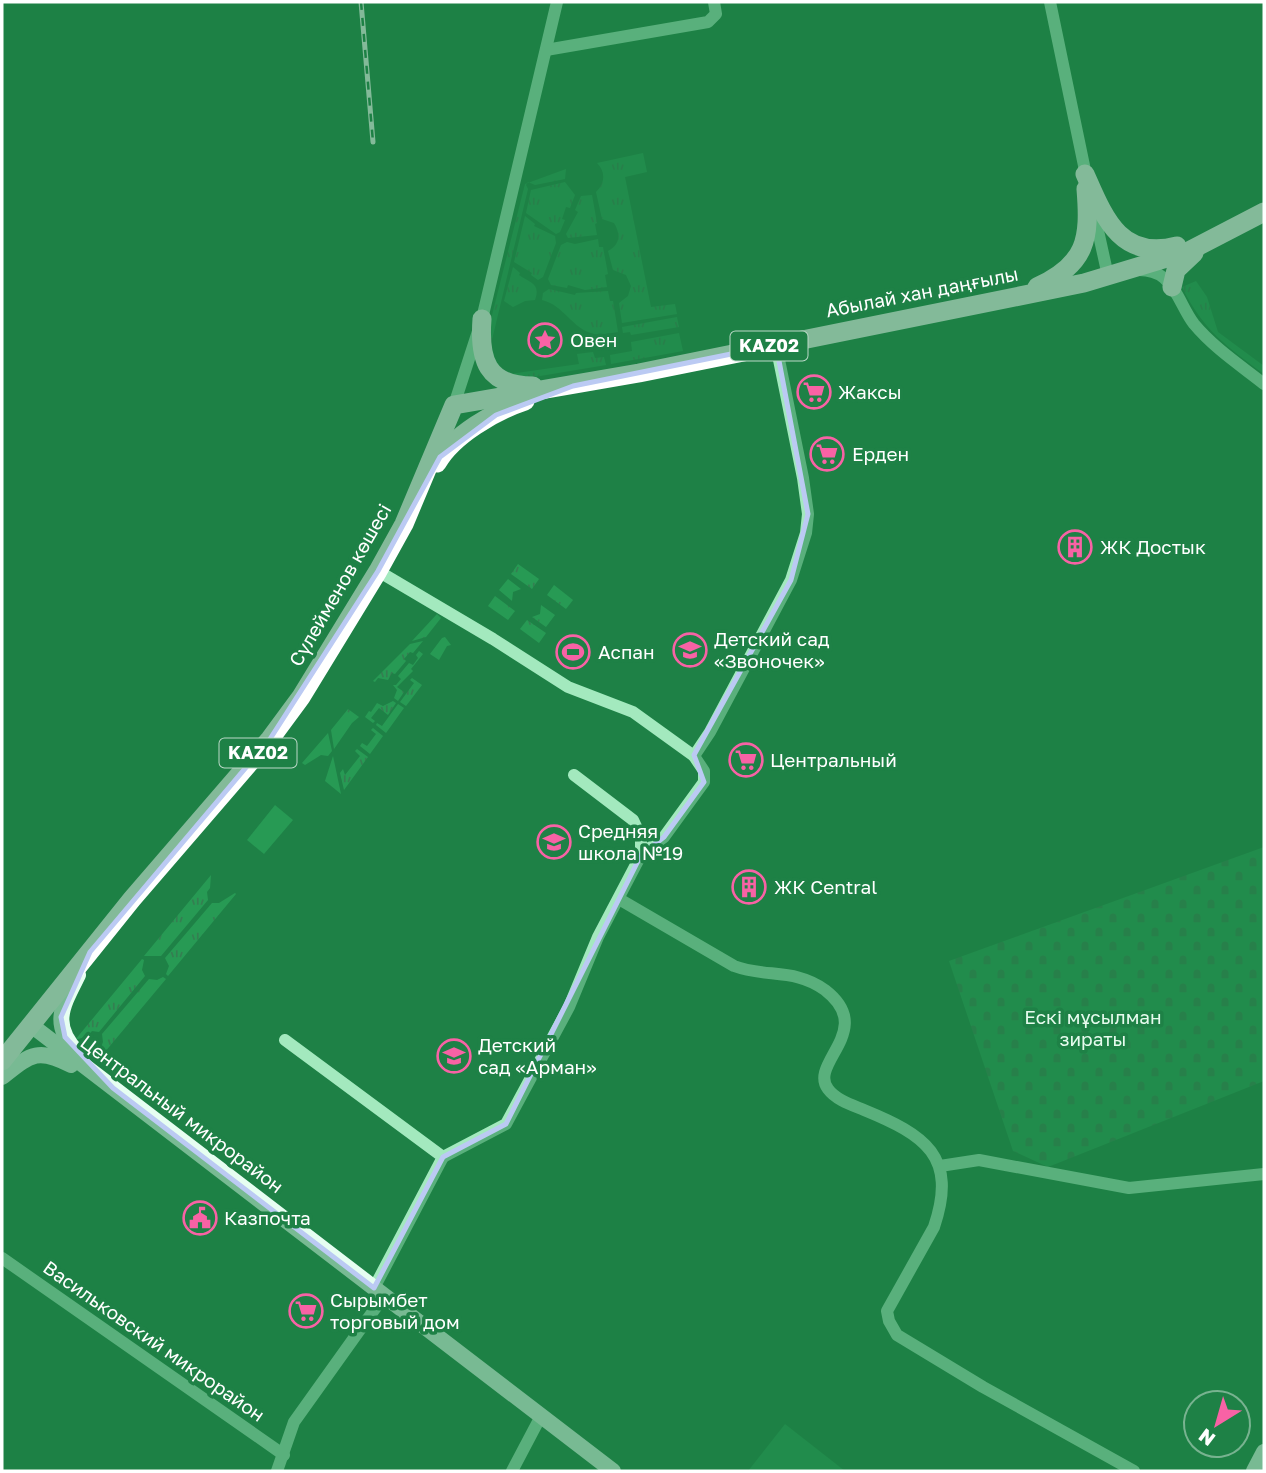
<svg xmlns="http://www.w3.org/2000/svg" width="1266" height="1473" viewBox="0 0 1266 1473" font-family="'Golos Text',sans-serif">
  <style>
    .grass { fill: url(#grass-tufts) }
    .cemetery { fill: url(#cemetery-stones) }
    .pitch { fill: #279a54 }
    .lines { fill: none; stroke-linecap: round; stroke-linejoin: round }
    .minor { stroke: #a3e9be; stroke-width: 12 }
    .major { stroke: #e6fef1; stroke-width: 16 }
    .highway { stroke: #fff; stroke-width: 19 }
    .rail-casing { stroke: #fff; stroke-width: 5 }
    .rail { stroke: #1e8146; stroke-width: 2.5; stroke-dasharray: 8; stroke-linecap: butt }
    .marked { fill: none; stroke: #bbcaf3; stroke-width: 5; stroke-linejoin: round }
    .labels { text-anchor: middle; stroke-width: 7; stroke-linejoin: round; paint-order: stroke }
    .shield { fill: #1e8146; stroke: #bcd9c8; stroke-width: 2 }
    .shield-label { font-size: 18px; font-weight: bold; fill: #fff }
    .street-label { font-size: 19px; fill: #fff; stroke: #1e8146 }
    .poi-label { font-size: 19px; fill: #fff; stroke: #1e8146; text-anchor: start }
    .park-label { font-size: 19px; fill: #e6fbee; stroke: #1e8146 }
  </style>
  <defs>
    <pattern id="grass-tufts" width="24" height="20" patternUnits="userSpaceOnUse" patternTransform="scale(1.75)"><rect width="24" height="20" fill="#279a54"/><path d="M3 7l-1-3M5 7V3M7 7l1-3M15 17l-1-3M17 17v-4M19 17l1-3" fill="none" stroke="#347f51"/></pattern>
    <pattern id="cemetery-stones" width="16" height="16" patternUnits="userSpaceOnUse" patternTransform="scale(1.75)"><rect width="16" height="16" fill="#279a54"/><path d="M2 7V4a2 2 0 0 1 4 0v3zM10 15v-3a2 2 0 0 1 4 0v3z" fill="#347f51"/></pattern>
  </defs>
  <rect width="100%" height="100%" fill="#1e8146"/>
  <g class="grass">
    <path d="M643,153L647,172L625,177L651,307L675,304L677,314L622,323L619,303L628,296L631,286L626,275L613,270L608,251C620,245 621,234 614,223L602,219L596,192C605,183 606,172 597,163Z"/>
    <path d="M566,169L565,179L535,185L528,182L526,185L528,189L491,344C494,358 497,367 510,374L579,364L577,354L593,352L595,358L604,357L606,365L510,381L485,352L486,339L525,184Z"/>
    <path d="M565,182L575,195L570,208L566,207L562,219L565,220L560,232L556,234L526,213L531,190Z"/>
    <path d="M592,195L597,223L595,224L597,235L568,238L566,234L578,212L575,210L581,196Z"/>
    <path d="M525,216L535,224L534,226L555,236L556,243L543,277L538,280L531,275L532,273L514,262Z"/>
    <path d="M598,239L599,247H603L608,274L605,275L607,287L585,290L568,285L567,288L551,285L548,279L561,245L567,242L575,244Z"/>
    <path d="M513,267L520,273L519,275C530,283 541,283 535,300L525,301L513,307L504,301Z"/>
    <path d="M1196,281L1207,297L1218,332L1264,366V374C1226,346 1203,330 1182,287Z"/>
    <path d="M549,289L575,295L576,293L608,291L610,301H613L618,332C610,333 601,336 594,334C572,329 564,305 542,300L543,293Z"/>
    <path d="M677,317L679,327L631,335L630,332L623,333L622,327Z"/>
    <path d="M573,331L592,341L593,345L577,348Z"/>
    <path d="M679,333L683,351L611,364L610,355L632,351L631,342Z"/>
    <path d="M518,564L539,579L532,589L511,574Z"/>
    <path d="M508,579L521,589L513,592L512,601L499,590Z"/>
    <path d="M554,585L573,600L566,609L547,595Z"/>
    <path d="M495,596L515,611L508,620L488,606Z"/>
    <path d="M541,605L555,615L546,627L532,617L540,614Z"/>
    <path d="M437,614L441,618L426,637L412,641Z"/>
    <path d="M527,620L546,633L539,643L520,629Z"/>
    <path d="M445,637L451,645L447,646L439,660L430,654L442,638Z"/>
    <path d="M423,641L413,653L410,652L404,659L406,661L395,674L392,673L388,680L378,678L375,682L373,681L410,644Z"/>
    <path d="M419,651L423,654L411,669L413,671L397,687L404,692L398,701L394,698L397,690L393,685H396L401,679L398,676L409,663L413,665L418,658L416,655Z"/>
    <path d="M412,678L422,685L406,706L400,702L414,683L410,680Z"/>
    <path d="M393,701L396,703L388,715L379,708L371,718L375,721L373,723L365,717L369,711L371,712L377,703L383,706Z"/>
    <path d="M398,704L404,708L386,733L376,725L377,723L382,726Z"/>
    <path d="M348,709L359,717L352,723L334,749L331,730Z"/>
    <path d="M373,728L383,736L370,754L360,746L362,743L367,746L376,734L371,730Z"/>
    <path d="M328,733L332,751L328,756L321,755L305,765L302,763Z"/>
    <path d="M357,749L368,757L344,790L340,773L343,769L345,775L360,756L355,751Z"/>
    <path d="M333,756L341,794L325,781Z"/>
    <path d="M211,875L210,888L207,892L208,900L161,956H144Z"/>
    <path d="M235,893L236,894L168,976L166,974L169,966L165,958L212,903H219Z"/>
    <path d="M142,959L144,960L142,970L145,976L99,1032L92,1031L88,1036L75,1040Z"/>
    <path d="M163,977L166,979L99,1059L97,1058L103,1042L102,1034L149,979L157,980Z"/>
  </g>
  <path class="cemetery" d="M1264,847V1081L1048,1167L1013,1151L949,961Z"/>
  <g class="pitch">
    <path d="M275,805L293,820L264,854L247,840Z"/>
    <path d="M785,1424L845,1471H748Z"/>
  </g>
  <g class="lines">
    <g class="minor">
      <path d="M1050,2L1087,180"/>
      <path d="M546,50L708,22L716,14L714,2"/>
      <path d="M1093,208L1108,276"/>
      <path d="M1139,270C1149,270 1157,272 1164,278C1178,290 1183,310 1194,324C1214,348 1240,365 1264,384"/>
      <path d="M454,405L482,319L557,2"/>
      <path d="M378,571L493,639L568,687L633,712L694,756L710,732L791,580L806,533L808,514L803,478L776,345"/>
      <path d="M641,855L664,837L704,782V771L694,756"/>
      <path d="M619,899L734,966C766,978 795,968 825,990C877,1030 808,1063 828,1089C836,1100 852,1105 864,1110C925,1135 958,1156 934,1227L887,1311L889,1321L897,1335L983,1387L1134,1471"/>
      <path d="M285,1040L443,1157L374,1288"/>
      <path d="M443,1157L506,1124L569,1007L598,937L641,855V837L633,820L574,775"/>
      <path d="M940,1166L979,1160L1129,1188L1264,1174"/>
      <path d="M2,1258L284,1455"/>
      <path d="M277,1471L294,1422L384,1296"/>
      <path d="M512,1471L541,1416"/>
    </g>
    <g class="major">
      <path d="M31,1025L613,1471"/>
      <path d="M77,1052C50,1024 63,1005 78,975"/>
      <path d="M2,1077C30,1055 37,1047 71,1065"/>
      <path d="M1254,1471L1264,1452"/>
    </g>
    <g class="highway">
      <path d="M1085,174C1104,217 1120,261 1177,246"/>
      <path d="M1037,287C1087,264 1090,239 1086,189"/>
      <path d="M1172,287L1176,270L1194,253"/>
      <path d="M482,319C479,359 486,386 533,386"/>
      <path d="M437,463C453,435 495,411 525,401"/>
      <path d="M2,1061L132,899L270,739L301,697L378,571L404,524L454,405L639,373L1084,283L1187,252L1264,212"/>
    </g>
    <defs>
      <path id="rail" d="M361,2L373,142"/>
    </defs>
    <use href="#rail" class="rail-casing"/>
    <use href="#rail" class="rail"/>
  </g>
  <path d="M0 0H1266V1473H0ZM776,345L808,514L791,580L694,755L704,782L664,837L641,855L506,1124L443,1157L374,1288L113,1088L65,1037L61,1017L90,952L270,739L378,571L440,457L496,415L573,386Z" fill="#1e8146" fill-opacity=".55" fill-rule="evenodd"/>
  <path class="marked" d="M776,345L808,514L791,580L694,755L704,782L664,837L641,855L506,1124L443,1157L374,1288L113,1088L65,1037L61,1017L90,952L270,739L378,571L440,457L496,415L573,386Z"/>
  <defs>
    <symbol id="sight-ring" viewBox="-11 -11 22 22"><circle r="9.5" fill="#1e8146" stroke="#f862a5" stroke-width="1.5"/><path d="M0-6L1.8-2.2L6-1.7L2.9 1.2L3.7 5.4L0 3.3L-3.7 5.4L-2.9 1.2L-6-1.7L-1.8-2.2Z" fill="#f862a5"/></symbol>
    <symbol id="supermarket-ring" viewBox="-11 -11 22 22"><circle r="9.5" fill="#1e8146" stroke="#f862a5" stroke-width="1.5"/><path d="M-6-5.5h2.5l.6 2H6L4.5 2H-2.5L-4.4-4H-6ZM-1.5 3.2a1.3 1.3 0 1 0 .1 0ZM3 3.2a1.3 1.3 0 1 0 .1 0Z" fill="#f862a5"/></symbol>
    <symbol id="building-ring" viewBox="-11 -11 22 22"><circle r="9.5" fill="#1e8146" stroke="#f862a5" stroke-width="1.5"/><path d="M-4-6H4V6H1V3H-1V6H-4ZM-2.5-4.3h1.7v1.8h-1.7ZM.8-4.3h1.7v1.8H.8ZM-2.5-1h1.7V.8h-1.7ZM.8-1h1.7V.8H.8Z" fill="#f862a5"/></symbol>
    <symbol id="school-ring" viewBox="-11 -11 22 22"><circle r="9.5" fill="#1e8146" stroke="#f862a5" stroke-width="1.5"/><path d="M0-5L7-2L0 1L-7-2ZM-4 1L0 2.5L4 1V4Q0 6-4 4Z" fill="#f862a5"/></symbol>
    <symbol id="stadium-ring" viewBox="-11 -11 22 22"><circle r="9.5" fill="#1e8146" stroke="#f862a5" stroke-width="1.5"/><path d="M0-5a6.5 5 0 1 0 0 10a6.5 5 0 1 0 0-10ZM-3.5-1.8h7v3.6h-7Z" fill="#f862a5"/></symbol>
    <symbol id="civic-ring" viewBox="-11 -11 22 22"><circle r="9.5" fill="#1e8146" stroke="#f862a5" stroke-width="1.5"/><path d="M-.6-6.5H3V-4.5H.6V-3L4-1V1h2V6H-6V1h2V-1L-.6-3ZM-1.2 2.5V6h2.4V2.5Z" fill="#f862a5"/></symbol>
  </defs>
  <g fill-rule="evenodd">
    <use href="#sight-ring" x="526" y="321" width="38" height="38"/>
    <use href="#supermarket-ring" x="795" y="373" width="38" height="38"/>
    <use href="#supermarket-ring" x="808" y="435" width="38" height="38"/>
    <use href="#building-ring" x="1056" y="528" width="38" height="38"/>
    <use href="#school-ring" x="671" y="631" width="38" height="38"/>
    <use href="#stadium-ring" x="554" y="633" width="38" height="38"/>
    <use href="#supermarket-ring" x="727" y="741" width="38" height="38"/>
    <use href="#school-ring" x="535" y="823" width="38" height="38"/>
    <use href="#building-ring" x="730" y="868" width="38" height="38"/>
    <use href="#school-ring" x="435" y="1037" width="38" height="38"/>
    <use href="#civic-ring" x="181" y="1199" width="38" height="38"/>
    <use href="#supermarket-ring" x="287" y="1292" width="38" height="38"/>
  </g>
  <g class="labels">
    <g class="shield">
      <rect x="730.5" y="331.5" width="77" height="29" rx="5"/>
      <rect x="219.5" y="738.5" width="77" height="29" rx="5"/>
    </g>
    <g class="shield-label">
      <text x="769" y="352">KАZ02</text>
      <text x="258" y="759">KАZ02</text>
    </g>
    <g class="street-label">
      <text transform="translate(922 292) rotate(-11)" y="7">Абылай хан даңғылы</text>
      <text transform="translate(340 585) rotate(-60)" y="7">Сүлейменов көшесі</text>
      <text transform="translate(182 1114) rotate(37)" y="7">Центральный микрорайон</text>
      <text transform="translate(154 1341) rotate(35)" y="7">Васильковский микрорайон</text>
    </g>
    <g class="poi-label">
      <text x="570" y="347">Овен</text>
      <text x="838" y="399">Жаксы</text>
      <text x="852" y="461">Ерден</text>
      <text x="1100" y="554">ЖК Достык</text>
      <text x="714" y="646">Детский сад<tspan x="714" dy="22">«Звоночек»</tspan></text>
      <text x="598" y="659">Аспан</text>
      <text x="770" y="767">Центральный</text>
      <text x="578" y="838">Средняя<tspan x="578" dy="22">школа №19</tspan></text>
      <text x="774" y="894">ЖК Central</text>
      <text x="478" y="1052">Детский<tspan x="478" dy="22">сад «Арман»</tspan></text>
      <text x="224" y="1225">Казпочта</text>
      <text x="330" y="1307">Сырымбет<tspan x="330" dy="22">торговый дом</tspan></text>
    </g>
    <g class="park-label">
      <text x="1093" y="1024">Ескі мұсылман<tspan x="1093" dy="22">зираты</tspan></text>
    </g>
  </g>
  <rect width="1266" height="1473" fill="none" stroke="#ffffff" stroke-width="7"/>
  <g transform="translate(1217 1424) rotate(217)"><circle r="33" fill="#1e8146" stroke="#78b390" stroke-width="2"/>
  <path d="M0-5L12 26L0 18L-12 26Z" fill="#f862a5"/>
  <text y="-10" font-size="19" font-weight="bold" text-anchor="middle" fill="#ffffff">N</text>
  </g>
</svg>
